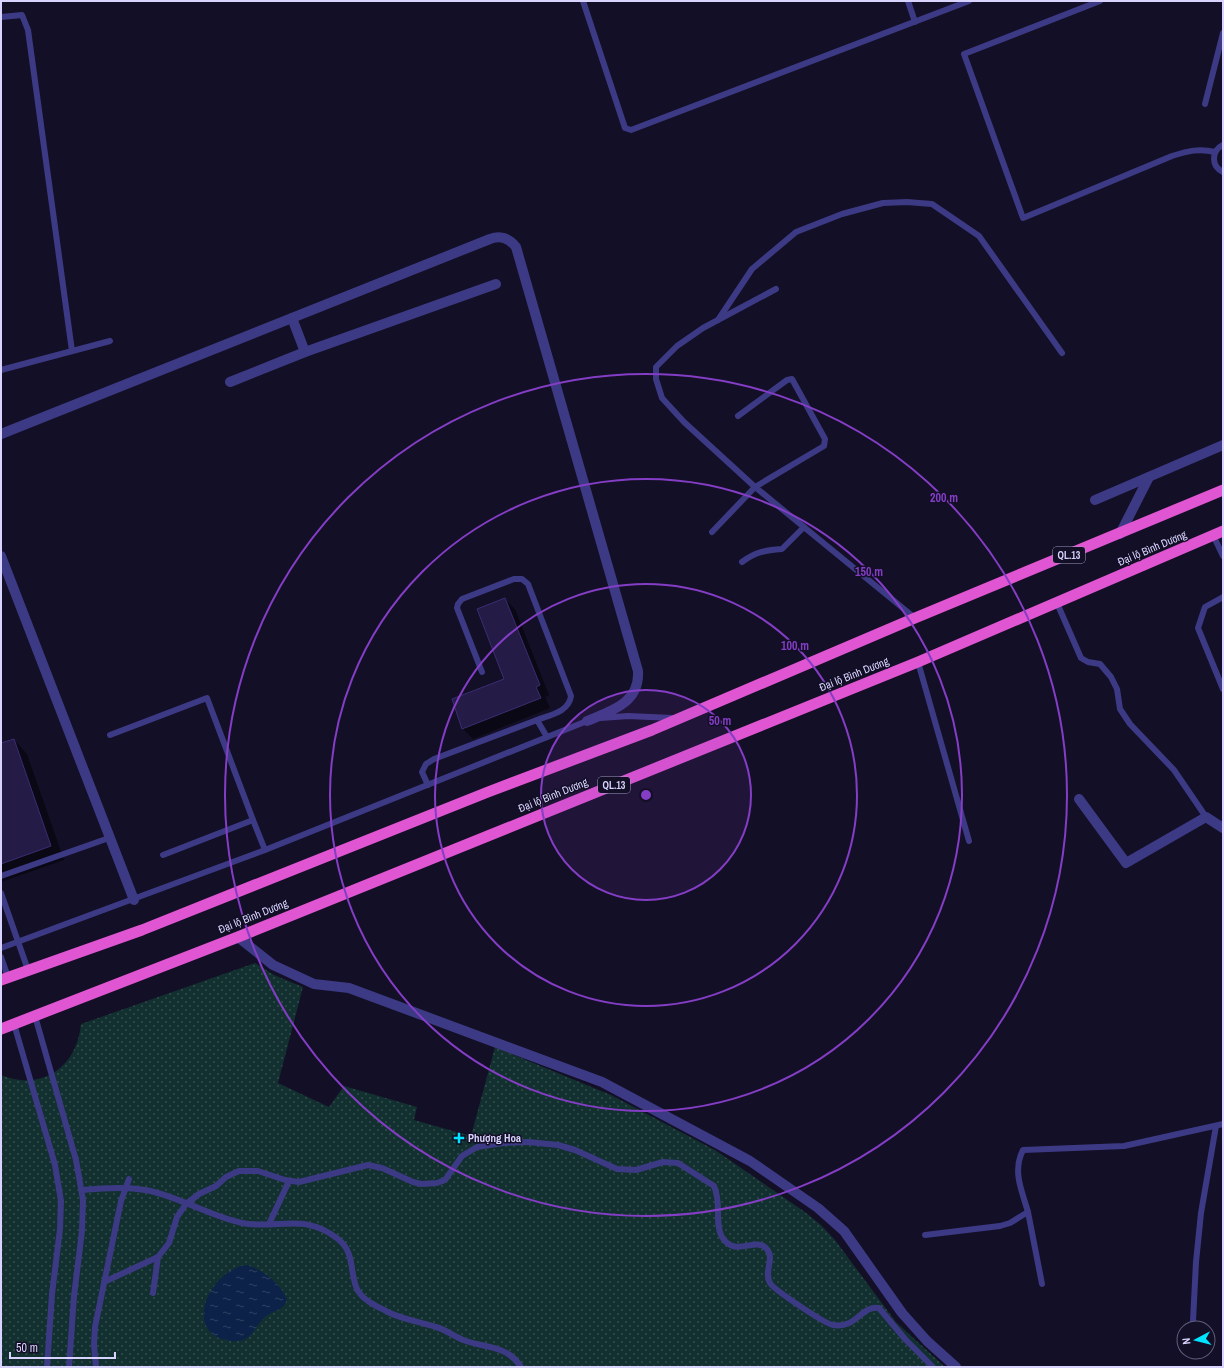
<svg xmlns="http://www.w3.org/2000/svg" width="1224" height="1368" viewBox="0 0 1224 1368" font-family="'Archivo Narrow',sans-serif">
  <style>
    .grass { fill: url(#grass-dots) }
    .water { fill: url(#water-ripples) }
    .shadow { fill: #0007 }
    .building { fill: #241b47; stroke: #3b2d73 }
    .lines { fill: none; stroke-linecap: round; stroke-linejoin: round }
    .service { stroke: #3d3a85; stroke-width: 6 }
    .minor { stroke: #3d3a85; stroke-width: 10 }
    .trunk { stroke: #e055d1; stroke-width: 11 }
    .ring { fill: none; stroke: #843dc5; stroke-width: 2 }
    .poi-dot { fill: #00e5ff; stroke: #130f26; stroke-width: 1.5 }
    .labels { text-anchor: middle; stroke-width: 3; stroke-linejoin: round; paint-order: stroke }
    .shield { fill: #130f26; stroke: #9e99be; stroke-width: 1 }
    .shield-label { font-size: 10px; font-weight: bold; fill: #d9d4ff }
    .street-label { font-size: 11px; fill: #d9d4ff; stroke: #130f26 }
    .poi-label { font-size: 11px; font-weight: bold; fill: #d9d4ff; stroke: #130f26; text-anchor: start }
    .centre { fill: #843dc5; stroke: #130f26; stroke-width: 2 }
    .ring-label { font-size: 12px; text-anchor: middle; font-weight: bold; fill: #843dc5; stroke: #130f26; stroke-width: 3; stroke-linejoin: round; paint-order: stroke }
  </style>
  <defs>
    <pattern id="grass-dots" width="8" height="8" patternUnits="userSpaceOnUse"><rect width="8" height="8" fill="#12302f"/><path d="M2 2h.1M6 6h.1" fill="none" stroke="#344d4e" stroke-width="1.8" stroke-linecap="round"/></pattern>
    <pattern id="water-ripples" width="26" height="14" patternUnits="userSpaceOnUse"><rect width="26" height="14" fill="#0c2248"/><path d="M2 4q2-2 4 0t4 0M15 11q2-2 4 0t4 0" fill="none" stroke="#2f4163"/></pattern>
  </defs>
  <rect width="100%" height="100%" fill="#130f26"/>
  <path class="grass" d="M255,963L274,975L303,987L278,1083L329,1107L344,1086L417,1107L414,1120L471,1136L495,1047L611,1095L715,1150L805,1212L821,1225L835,1240L896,1322L945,1367H1V1075C42,1092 77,1067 81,1024Z"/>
  <path class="water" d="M247,1265C264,1271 279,1282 287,1299C283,1313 272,1309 263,1319C257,1325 254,1333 247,1338C240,1342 234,1342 226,1340C182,1330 211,1269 247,1265Z"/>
  <g class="shadow">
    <path d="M505,599L515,609L549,695L545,697L550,708L473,739L463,729L453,700L505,680Z"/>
    <path d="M14,740L27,754L64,860L1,882V744Z"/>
  </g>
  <g class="building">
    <path d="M505,598L540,685L536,687L541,698L462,729L452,699L504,679L477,609Z"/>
    <path d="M14,739L51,846L1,864V743Z"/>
  </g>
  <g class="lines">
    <g class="service">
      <path d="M583,1L625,128L631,130L969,1"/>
      <path d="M908,1L915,22"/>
      <path d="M1100,1L964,54L1023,218L1172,156C1188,151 1199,148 1215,152"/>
      <path d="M1,17L22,15L28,30L72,351"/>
      <path d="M1205,104L1223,33"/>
      <path d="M1223,145C1211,151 1211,166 1223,172"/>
      <path d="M776,289L703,328L677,346L656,367V379L662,398L684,422L755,487L915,618"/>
      <path d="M718,320L752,269L796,232L842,214L883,203L907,202L932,204L979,236L1062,353"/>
      <path d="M1,370L110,341"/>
      <path d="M712,532L755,487L824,446L825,439L792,379L787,380L738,416"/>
      <path d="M1213,535L1223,556"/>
      <path d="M742,562C755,552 766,550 782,549L804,527"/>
      <path d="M1223,597L1205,607L1198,628L1223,689"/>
      <path d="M1057,603L1081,658L1088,662L1100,664L1111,677L1117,689L1120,709L1130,724L1174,770L1206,817"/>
      <path d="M918,662L969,841"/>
      <path d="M482,672L457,608L458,604L462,599L514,579H522L528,584L571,696C569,712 550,715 537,720"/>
      <path d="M601,718L628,716L673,718"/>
      <path d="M110,735L207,698L253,820L163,855"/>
      <path d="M428,785L422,772L426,764L434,759L537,720L547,737"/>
      <path d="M253,820L265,850"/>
      <path d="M1,876L109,838"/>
      <path d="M1,893L28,970"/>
      <path d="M1,948L265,850L587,721"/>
      <path d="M1,957L8,977"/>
      <path d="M35,1016L76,1160L83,1200L82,1231L74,1296L69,1367"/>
      <path d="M14,1024L55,1165L61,1201L60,1229L52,1294L47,1367"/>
      <path d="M82,1190C102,1188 125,1186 145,1190C176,1195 209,1216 242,1223C278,1230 304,1212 338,1239C356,1253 349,1275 358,1291C365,1302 379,1307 390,1313C405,1320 421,1322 436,1327C447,1330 456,1338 466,1341C487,1348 508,1346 521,1367"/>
      <path d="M1028,1212L1042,1284"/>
      <path d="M269,1224L289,1181"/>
      <path d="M925,1235L1000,1226L1010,1223L1028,1212C1022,1191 1012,1171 1023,1150L1124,1146L1223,1124"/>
      <path d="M104,1282L158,1257L169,1243L177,1217L186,1204L199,1194L216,1186L226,1177L239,1171H258L285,1180L299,1182L368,1165L382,1168L413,1182L421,1184L437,1183L445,1180L462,1156L477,1147L503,1143L528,1142L558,1145L575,1150L617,1169L636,1170L663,1162L678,1163L714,1186C722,1203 714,1223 722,1237C735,1258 754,1237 766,1248C776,1258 763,1272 770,1283C773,1289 825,1324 833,1325C857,1329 861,1305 879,1308L905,1339L933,1367"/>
      <path d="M153,1293L158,1257"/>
      <path d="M1193,1321L1196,1262L1201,1213L1216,1126"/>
      <path d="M96,1367L94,1345L95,1327L121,1201L129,1179"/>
    </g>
    <g class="minor">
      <path d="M292,318L305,352"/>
      <path d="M230,382L305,352L496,284"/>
      <path d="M1,434L490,239C501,235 509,238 516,247L638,671C640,703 611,711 587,721"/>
      <path d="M1095,500L1223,445"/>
      <path d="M1120,534L1149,477"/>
      <path d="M1,556L134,900"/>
      <path d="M1079,799L1126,863L1206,817L1223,828"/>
      <path d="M238,937L273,965L314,984L349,988L602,1082L750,1161L818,1208L844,1231L902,1313L927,1341L956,1367"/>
    </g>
    <g class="trunk">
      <path d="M1,980L142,930L488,792L652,730L915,618L1223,490"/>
      <path d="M1,1029L238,937L918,662L1223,531"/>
    </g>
  </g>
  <circle cx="646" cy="795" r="105" fill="#843dc5" fill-opacity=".12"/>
  <g class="ring">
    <circle cx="646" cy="795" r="105"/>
    <circle cx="646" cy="795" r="211"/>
    <circle cx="646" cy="795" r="316"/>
    <circle cx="646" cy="795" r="421"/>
  </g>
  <path class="poi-dot" d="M457 1132h4v4h4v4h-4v4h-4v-4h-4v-4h4z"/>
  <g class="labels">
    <g class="shield">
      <rect x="1053" y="547" width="32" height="16" rx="3"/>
      <rect x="598" y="777" width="32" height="16" rx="3"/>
    </g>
    <g class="shield-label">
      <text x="1069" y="559">QL.13</text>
      <text x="614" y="789">QL.13</text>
    </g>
    <g class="street-label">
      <text transform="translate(1152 548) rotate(-23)" y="4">Đại lộ Bình Dương</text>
      <text transform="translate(854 674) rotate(-22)" y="4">Đại lộ Bình Dương</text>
      <text transform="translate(553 795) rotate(-22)" y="4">Đại lộ Bình Dương</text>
      <text transform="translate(253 916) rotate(-22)" y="4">Đại lộ Bình Dương</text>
    </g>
    <g class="poi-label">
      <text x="468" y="1142">Phượng Hoa</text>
    </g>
  </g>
  <circle cx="646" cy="795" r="6" class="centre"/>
  <g class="ring-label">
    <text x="944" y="502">200 m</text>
    <text x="869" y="576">150 m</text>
    <text x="795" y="650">100 m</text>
    <text x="720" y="725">50 m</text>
  </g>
  <rect width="1224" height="1368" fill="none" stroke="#d9d4ff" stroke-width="4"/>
  <g transform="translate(1196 1340) rotate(263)"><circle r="19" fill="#130f26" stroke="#625e7d"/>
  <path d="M0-3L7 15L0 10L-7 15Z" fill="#00e5ff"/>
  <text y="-6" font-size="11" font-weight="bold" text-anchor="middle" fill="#d9d4ff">N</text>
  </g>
  <path d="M10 1352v6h105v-6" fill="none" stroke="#d9d4ff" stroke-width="2"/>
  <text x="16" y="1352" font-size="12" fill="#d9d4ff" stroke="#130f26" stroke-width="3" paint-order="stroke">50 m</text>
</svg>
